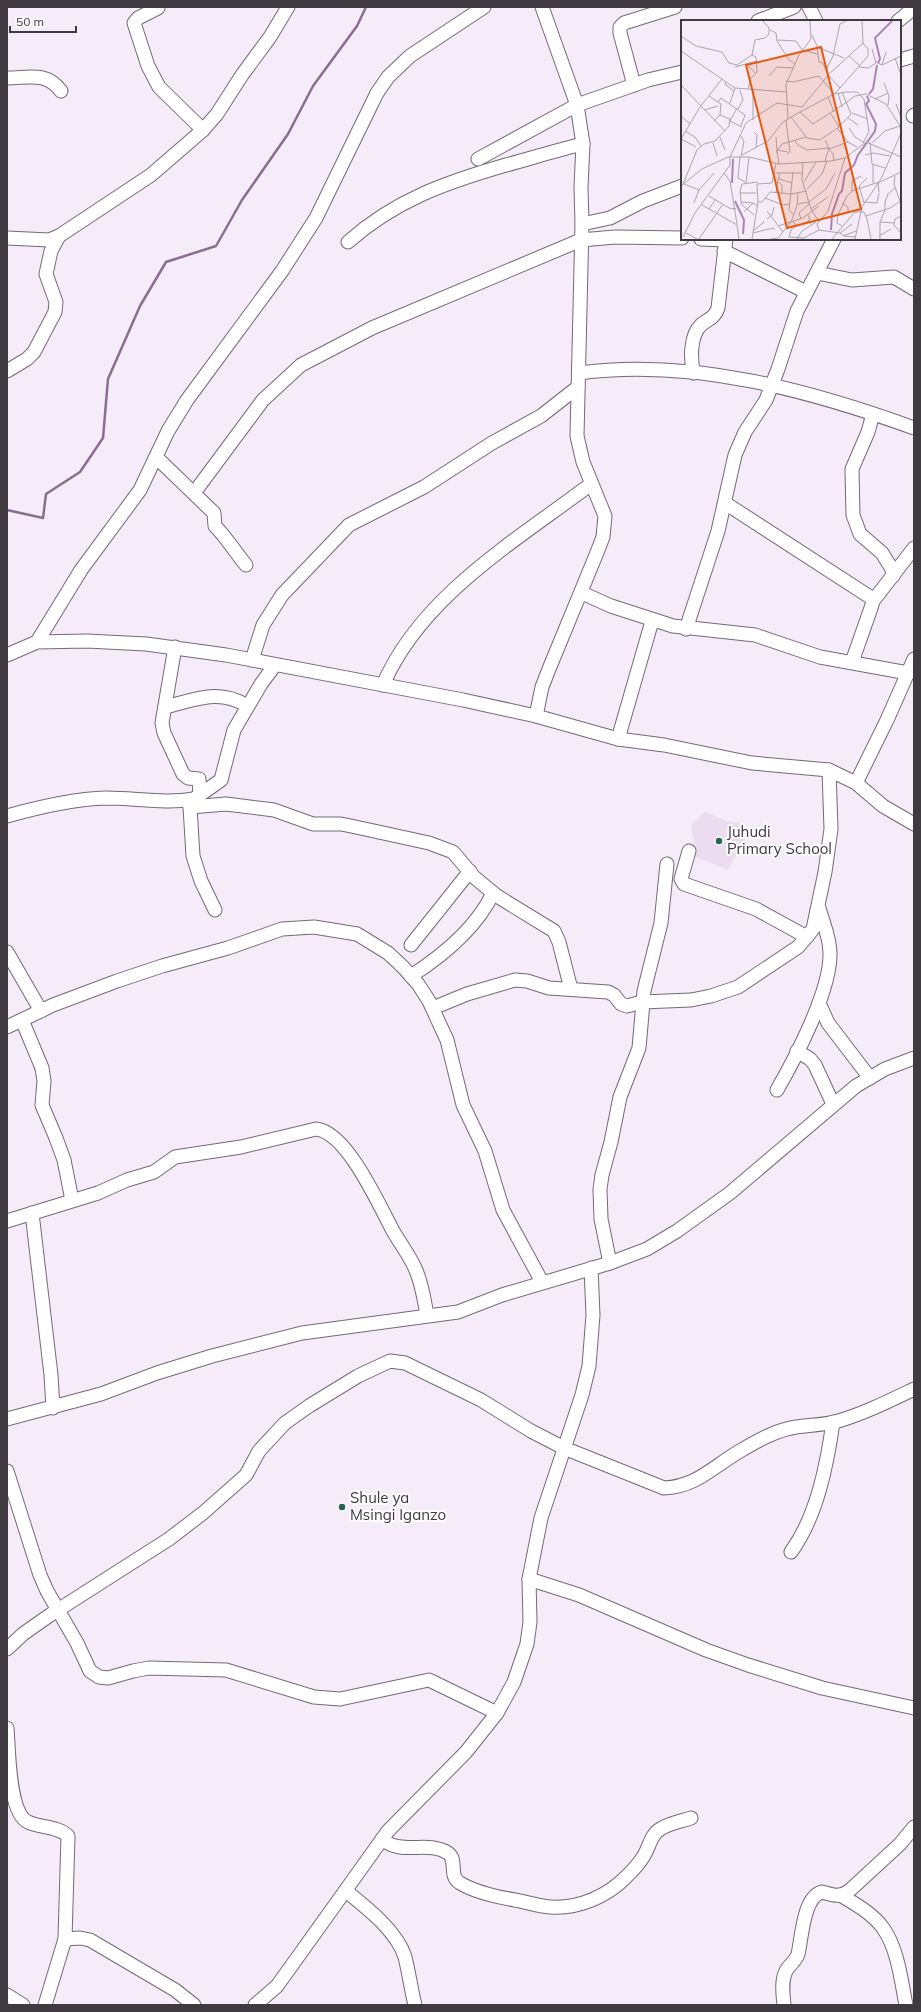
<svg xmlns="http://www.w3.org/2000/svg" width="921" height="2012" viewBox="0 0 921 2012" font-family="Mulish,sans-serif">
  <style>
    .built { fill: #ecdcf0 }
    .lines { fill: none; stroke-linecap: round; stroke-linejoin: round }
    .stream { stroke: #8a6e91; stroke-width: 2.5 }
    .minor-casing { stroke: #746a76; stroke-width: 15 }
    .minor { stroke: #fff; stroke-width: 13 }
    .poi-dot { fill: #256450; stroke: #fefbfe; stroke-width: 1.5 }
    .labels { text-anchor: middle; stroke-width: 4; stroke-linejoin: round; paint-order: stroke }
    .poi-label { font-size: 15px; fill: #3e3a3f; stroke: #fefbfe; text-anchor: start }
    .inset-river { fill: none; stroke: #ab85b4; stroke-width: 2 }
    .inset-road { fill: none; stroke: #aca4ae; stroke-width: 1 }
    .view { fill: #e8590c; fill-opacity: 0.15; stroke: #e8590c; stroke-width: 2 }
    .inset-edge { fill: none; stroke: #3e3a3f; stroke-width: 2 }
  </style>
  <rect width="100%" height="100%" fill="#f6ebf8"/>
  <path class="built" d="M705,812L726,821L742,823L745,839L728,870L696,857L691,825Z"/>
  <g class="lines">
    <path class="stream" d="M7,510L43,518L46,494L80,472L103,438L108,379L140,306L166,262L216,246L242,200L288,134L313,86L357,26L366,7"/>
    <defs>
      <g id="minor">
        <path d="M809,7L816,21"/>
        <path d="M158,8L138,18L134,23L148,66L159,87L203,130"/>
        <path d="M758,21L794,7"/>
        <path d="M898,21L914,8"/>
        <path d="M900,60L914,56"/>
        <path d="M7,78C29,78 46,71 61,91"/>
        <path d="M634,85L620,33V27L624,23L675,7"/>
        <path d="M913,116L914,115"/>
        <path d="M478,159L577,105L648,80L682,72"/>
        <path d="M582,224L610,218L643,201L682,186"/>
        <path d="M7,238L49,240L59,236L151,175L203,130L217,114L242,75L270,37L288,7"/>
        <path d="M701,239L725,240"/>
        <path d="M348,242C395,200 447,182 506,165C532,158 557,150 583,144"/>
        <path d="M724,251L806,292"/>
        <path d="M817,273L852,280L894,277L914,289"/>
        <path d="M7,371L27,359L34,352L55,312L56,302L46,274L51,251L59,236"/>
        <path d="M579,373C691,358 809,390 914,428"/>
        <path d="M694,373C690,360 690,335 701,325C708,319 715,318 718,308L726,239"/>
        <path d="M873,414L868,432L852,469L853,515L860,534L882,553L892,569L893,576"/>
        <path d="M156,457L214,513L215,526C227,538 235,552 246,565"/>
        <path d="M194,493L263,400L301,365L372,328L581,240L615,237L682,238"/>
        <path d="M725,503L870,597L873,601L871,608L852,662"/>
        <path d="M582,593L611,606L673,626L755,635L820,657L908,673"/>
        <path d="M873,601L914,548"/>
        <path d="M686,629L718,531L735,455L745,432L766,400L778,369L797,311L834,239"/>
        <path d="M37,642L81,570L140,490L168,431L187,400L282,271L316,218L377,93L388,77L410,56L484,7"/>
        <path d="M175,647L162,723L164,733L183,774L188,778L199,779L200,795"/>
        <path d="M7,655L37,642L87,641L146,644L226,655L463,700L536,716L618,739L664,745L752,763L829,770L856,783L883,806L914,824"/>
        <path d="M252,660L263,625L282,595L349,525L424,487L492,443L541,416L578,387"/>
        <path d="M383,685C421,596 517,540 591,484"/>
        <path d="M165,707C195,700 219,688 247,706"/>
        <path d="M536,716L542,687L549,669L596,555L603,537L605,516L583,462L577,436L582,224L581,187L583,144L577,105L542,7"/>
        <path d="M618,739L652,621"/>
        <path d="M856,783L887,720L914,659"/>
        <path d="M190,807L226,804L274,810L313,824H341L351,826L429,843L453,852L474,877L497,896L554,931L559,942L571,989"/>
        <path d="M7,816C39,807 72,799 106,798C136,798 164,804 194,799"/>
        <path d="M689,851L681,879L684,884L756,909L807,937"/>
        <path d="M215,910L201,881L193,856L190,807L194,799L221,780L234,730L261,684L275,665"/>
        <path d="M411,945L470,871"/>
        <path d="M7,952L41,1011"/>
        <path d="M411,976C442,956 477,927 493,893"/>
        <path d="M819,1003L828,1023L870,1078"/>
        <path d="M433,1008L467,994L515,980L527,981L549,988L608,992L614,995L621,1004L627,1006L642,1002L691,1000L711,996L738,987L798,947L813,929L825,872L831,829L829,770"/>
        <path d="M22,1020L42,1068L44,1081L42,1105L56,1138L64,1160L72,1200"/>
        <path d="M7,1027L53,1005L117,981L162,966L228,948L282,929L314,927L357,934L388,953L403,967L418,984L429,1001L447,1040L463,1105L485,1151L503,1210L542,1282"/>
        <path d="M797,1051L810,1059L815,1065L833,1104"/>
        <path d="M777,1090C796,1057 831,990 830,953C830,937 823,923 819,908"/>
        <path d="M32,1213L51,1375L53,1408"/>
        <path d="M7,1221L98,1193L127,1180L154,1172L175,1157L241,1147L316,1129C347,1132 379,1205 393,1231C400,1243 409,1255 415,1268C422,1283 424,1299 427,1315"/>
        <path d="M610,1263L601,1219L600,1189L602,1175L611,1142L620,1097L639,1048L644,991L661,923L667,864"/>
        <path d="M7,1419L101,1394L157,1373L212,1356L302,1333L458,1312L502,1295L610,1263L647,1249L677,1231L730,1193L856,1086L885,1069L914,1058"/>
        <path d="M7,1471L40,1575L47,1591L77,1643L90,1671L99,1677L108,1678L133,1671L149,1668L226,1670L314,1697L340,1699L429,1680L497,1713"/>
        <path d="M791,1552C817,1516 827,1465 833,1422"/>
        <path d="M529,1579L579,1595L706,1650L748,1665L822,1688L914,1708"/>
        <path d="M7,1649L23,1634L50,1615L169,1539L203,1513L246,1475L259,1451L285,1423L309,1406L358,1376L390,1361L405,1363L481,1400L531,1431L564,1448L664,1488C696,1487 714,1466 740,1451C757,1441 776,1430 796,1427C809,1425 822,1425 835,1422C863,1414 889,1401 914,1389"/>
        <path d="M7,1728C9,1748 8,1813 28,1822C40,1828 58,1826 68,1836L65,1939L45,2005"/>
        <path d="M382,1839C401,1856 429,1840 448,1853C458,1860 448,1876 460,1883C475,1892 497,1897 515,1900C526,1902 539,1906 550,1907C579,1909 608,1896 627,1876C633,1870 639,1864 643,1857C650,1847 650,1834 662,1828C671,1823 682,1821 691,1818"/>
        <path d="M346,1891C366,1907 397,1931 405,1957C409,1973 411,1989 415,2005"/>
        <path d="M842,1896C857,1905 873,1914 883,1928C898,1949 901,1980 906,2005"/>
        <path d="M65,1939L80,1938L90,1940L175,1990L194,2005"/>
        <path d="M7,1995L23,2005"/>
        <path d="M255,2005L277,1986L388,1831L466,1752L497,1713L514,1682L527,1644L530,1622L529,1579L541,1518L582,1395L589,1366L593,1315L591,1268"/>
        <path d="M784,2005C783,1994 781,1981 786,1971C789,1965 796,1961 798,1954C802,1938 803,1897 822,1892C833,1895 839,1898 849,1891L900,1844L914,1827"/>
      </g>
    </defs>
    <use href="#minor" class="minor-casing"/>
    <use href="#minor" class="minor"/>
  </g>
  <g class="poi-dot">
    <circle cx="719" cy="841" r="4"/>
    <circle cx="342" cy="1507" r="4"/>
  </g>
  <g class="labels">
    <g class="poi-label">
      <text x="727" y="837">Juhudi<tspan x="727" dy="17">Primary School</tspan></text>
      <text x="350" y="1503">Shule ya<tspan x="350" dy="17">Msingi Iganzo</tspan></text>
    </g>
  </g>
  <g transform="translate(681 20)">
    <rect width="220" height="220" fill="#f6ebf8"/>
    <path class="inset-river" d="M197,43L199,39L194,18L211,1M188,74L192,69L196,45M51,163L52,139M54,181L63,200L62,214M150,210L151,194L158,174L161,171L164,153L173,145L177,135L194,111L195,104L185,84L188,81L186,76"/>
    <path class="inset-road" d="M89,10L95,13L96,21L108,40L114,44M0,16L15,26L41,32L48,43L56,45L71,35L74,20L84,18L88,14V8L82,1M96,20L115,21L121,30M136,27L163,38M122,30L136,34M0,31L54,68L106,72M168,36L179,46M214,38L220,55M195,42L201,45L220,36M65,43L74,53M201,45L205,32M54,47L76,41M178,47L187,48L195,43L191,29M145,50L152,36L159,4L165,1M88,56L96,47L112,48M105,61L112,62L138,56L153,74M44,62L45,65L53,71M203,63L208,76L207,85M0,65L44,111M159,68L187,36V29L182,23M67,69L70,58L76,52L75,37L71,35M72,70V100M154,73L159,68L147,55L182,23L181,1M157,73L161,87M28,76L40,84L39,95L33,101M147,77L153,92M194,79L207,73M37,82L40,78L64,95L60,106M166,82L174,76L185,74L205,84L219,106L220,113L200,159L181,187L174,219M49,83L54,68M215,84L220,97M57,89L62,80L59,70M23,90L37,86M119,92L132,104L166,82M171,93L187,99M150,94L158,107M0,96L9,104M110,97L126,118L139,120L158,107L170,94L161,72M167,98L177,105M107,99L105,64L118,35L130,19L129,1M105,100L109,133M49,101L61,107M49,101L56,88M156,108L167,122M168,108L174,117L182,122M4,111L14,117L20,126M73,112L76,115L75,128M59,115L63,121L60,136M39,117L44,130M95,117L96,133M0,119L19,87L41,59M0,119L15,127M144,120L148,128L144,141M114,121L117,125L126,130L148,128M189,122L191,144L204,148M32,123L36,136M191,123L204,111L219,106M148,129L167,122L176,127M148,129L152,134L153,141M96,130L107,132V134M61,135L87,121L102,102L117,93L153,74L165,72H176L183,79L188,112L182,123M184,135L192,133L209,136M59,136L57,158L64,162M49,137L65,103L96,83L121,87L145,58L147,55L142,43L138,42L136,26L131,15M122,142L121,160L130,189L138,202M98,144L96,131L101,124L125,117M192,144V163M43,153L49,161L56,204M93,153H121M98,153V159L111,163M214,156L213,164L219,181M96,161L101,165V173M77,162L61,164L59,171L60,182L72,183L77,186M123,162L135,142M65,163L68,137M2,164L16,130L23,124L34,121L48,106L49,99L39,95M3,164L18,170M0,166L21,149L47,137H68L98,144L150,141L164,138L185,122L220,137M126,169L141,154L146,141M171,171V161L180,156M198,172L197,163L220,152M59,173H75M95,173L97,158M28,176L48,188L55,189M84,178L102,185L109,184M61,182L60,184L73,195M77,182H81L89,172L110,174L126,171M183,182L196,183L198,173M13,183L18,170L33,153M161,183L167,187V192M183,183L178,166L186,158M117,184L128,182L145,169L154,153M21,185L56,205L58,219M28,189L35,179M130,189L147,177M86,191L102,212M63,192L72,183M180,192H183L186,199L190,219M112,194L108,190L112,152M185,196L209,188L220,181M220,196L214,199L213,205L220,213M86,199L91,195L93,187M120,199L118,193L129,183M112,201L115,206L110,210L108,217L122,218M199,202L213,203M122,204L129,200L127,195M97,206L122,198L138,186M161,206L156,203L157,195L166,176L171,171L198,162M138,210L159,213L171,204M72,211L83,202L82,201M5,213L16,219M72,213L92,208L94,210M159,213L163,216L174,217M162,216L175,211M198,216L210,209M2,217L14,193L49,145V137M18,219L42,184M71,219L77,182L76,164L91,163L95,143M90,219L97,218L110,202L116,186L117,173M116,219L121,211L135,202M121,219L138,210L136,204L147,191L164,138M151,219L173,193L180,191M199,219V202L204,190V182L207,174L214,168"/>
    <path class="view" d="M140,27L180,189L106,208L65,45Z"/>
    <rect width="220" height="220" class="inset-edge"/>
  </g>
  <rect width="921" height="2012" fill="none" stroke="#3e3a3f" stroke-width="16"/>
  <path d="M10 26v6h66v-6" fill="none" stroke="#3e3a3f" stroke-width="2"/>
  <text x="16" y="26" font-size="12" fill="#3e3a3f" stroke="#fefbfe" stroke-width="3" paint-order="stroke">50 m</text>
</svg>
